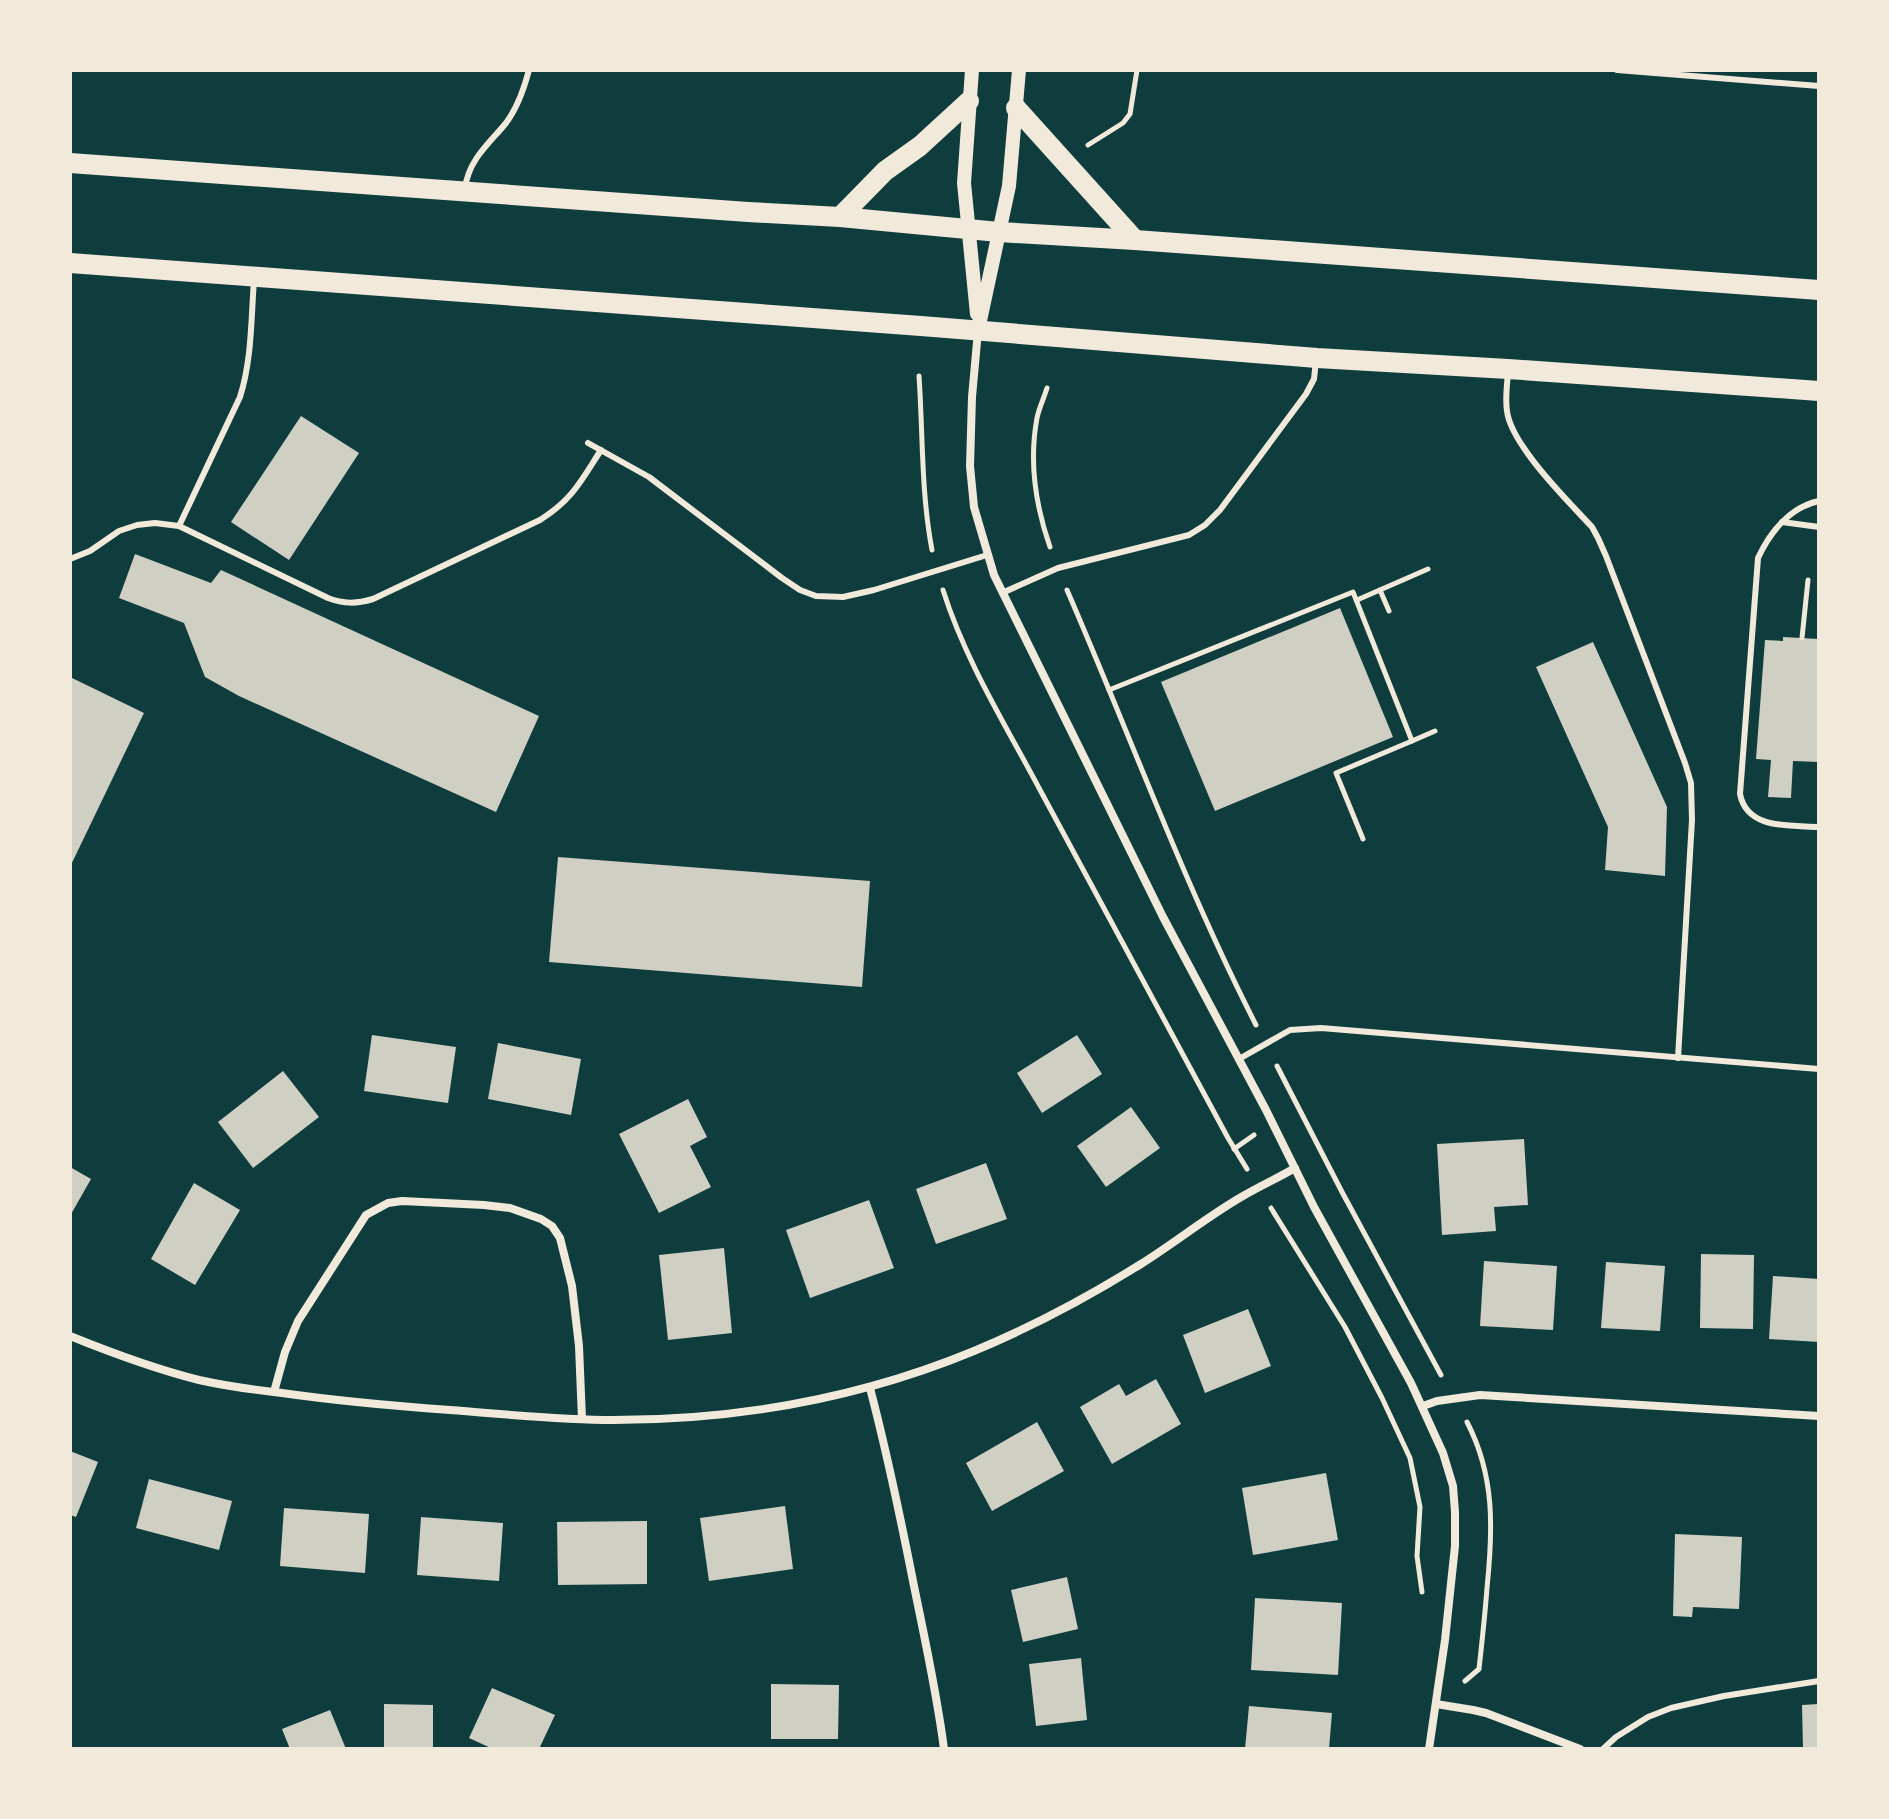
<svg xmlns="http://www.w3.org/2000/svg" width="1889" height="1819" viewBox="0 0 1889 1819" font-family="'Space Grotesk',sans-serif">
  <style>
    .building { fill: #cfcfc3 }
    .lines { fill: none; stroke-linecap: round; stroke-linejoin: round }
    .path { stroke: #f1e9da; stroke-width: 5 }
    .service { stroke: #f1e9da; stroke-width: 6 }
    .minor { stroke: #f1e9da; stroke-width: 8 }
    .tertiary { stroke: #f1e9da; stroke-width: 14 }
    .primary { stroke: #f1e9da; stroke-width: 20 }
  </style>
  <rect width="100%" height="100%" fill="#0f3d3e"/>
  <g class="building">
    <path d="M301,416L359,453L289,560L231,522Z"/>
    <path d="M135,554L211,583L221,570L539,716L496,812L239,696L205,677L184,623L119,598Z"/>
    <path d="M1340,608L1393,737L1215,811L1161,682Z"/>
    <path d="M1783,637L1819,639V762L1793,761L1791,798L1768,797L1771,760L1756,759L1765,640L1783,641Z"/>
    <path d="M1593,642L1667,807L1665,876L1605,870L1608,827L1536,667Z"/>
    <path d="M70,677L144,713L70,867Z"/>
    <path d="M558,857L870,881L862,987L549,962Z"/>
    <path d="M372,1035L456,1047L448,1103L364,1091Z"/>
    <path d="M1077,1035L1102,1074L1042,1113L1017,1073Z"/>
    <path d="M498,1043L581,1059L571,1115L488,1099Z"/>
    <path d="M283,1071L319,1117L253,1168L218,1122Z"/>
    <path d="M688,1099L707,1137L690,1146L711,1187L659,1213L619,1134Z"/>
    <path d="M1131,1107L1160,1148L1106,1187L1077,1146Z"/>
    <path d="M1524,1139L1528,1205L1494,1207L1496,1231L1442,1235L1437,1144Z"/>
    <path d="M986,1163L1007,1219L936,1244L916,1189Z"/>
    <path d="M70,1167L91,1179L70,1216Z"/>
    <path d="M194,1183L240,1210L195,1285L151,1259Z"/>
    <path d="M869,1200L894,1268L810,1298L786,1230Z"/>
    <path d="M724,1248L732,1333L668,1340L659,1255Z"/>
    <path d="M1701,1254L1754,1255L1753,1329L1700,1328Z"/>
    <path d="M1484,1261L1557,1266L1553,1330L1480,1326Z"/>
    <path d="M1606,1262L1665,1266L1660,1331L1601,1328Z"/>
    <path d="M1773,1276L1819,1279V1342L1769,1339Z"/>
    <path d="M1248,1309L1271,1366L1205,1393L1183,1335Z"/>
    <path d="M1156,1379L1181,1424L1112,1464L1080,1407L1119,1384L1126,1396Z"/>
    <path d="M1037,1422L1064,1471L992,1511L966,1463Z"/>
    <path d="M70,1451L98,1462L76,1517L70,1515Z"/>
    <path d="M1326,1473L1338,1540L1253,1555L1242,1488Z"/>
    <path d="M149,1479L232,1501L219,1550L136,1528Z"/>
    <path d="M785,1506L793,1569L709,1581L700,1518Z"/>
    <path d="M284,1508L369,1514L365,1573L280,1566Z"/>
    <path d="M421,1517L503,1523L499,1581L417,1575Z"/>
    <path d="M647,1521V1584L558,1585L557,1522Z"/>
    <path d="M1675,1534L1742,1537L1739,1609L1693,1607L1692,1617L1673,1616Z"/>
    <path d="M1067,1577L1078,1629L1023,1642L1011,1590Z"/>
    <path d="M1255,1598L1342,1603L1338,1675L1251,1670Z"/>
    <path d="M1081,1658L1087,1720L1036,1726L1029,1664Z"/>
    <path d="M771,1684L839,1685L838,1739H771Z"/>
    <path d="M492,1688L555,1715L539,1749H493L469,1738Z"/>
    <path d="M384,1704L433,1705V1749H384Z"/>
    <path d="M1819,1704V1749H1803L1802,1705Z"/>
    <path d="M1249,1706L1332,1713L1329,1749H1245Z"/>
    <path d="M330,1710L346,1749H290L282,1729Z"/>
  </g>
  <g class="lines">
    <g class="path">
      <path d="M1088,145L1123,123L1130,114L1137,70"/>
      <path d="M919,376C923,434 921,492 932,550"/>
      <path d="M1047,388C1044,398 1039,408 1037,418C1029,461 1036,507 1050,547"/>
      <path d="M943,590C965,660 1005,724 1039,788C1101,905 1165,1021 1228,1138L1247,1169"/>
      <path d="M1067,590C1130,735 1184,884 1256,1025"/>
      <path d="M1380,590L1389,611"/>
      <path d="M1357,600L1428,569"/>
      <path d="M1802,638L1808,580"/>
      <path d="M1109,690L1353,592L1412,741L1336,773L1363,839"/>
      <path d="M1412,741L1435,731"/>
      <path d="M1277,1066L1342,1192L1441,1375"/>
      <path d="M1234,1149L1254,1135"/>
      <path d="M1271,1208L1345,1327L1382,1398L1410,1458L1420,1507L1417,1556L1422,1592"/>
      <path d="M1465,1681L1479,1669C1482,1642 1485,1615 1487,1588C1493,1529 1495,1476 1467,1422"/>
    </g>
    <g class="service">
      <path d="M1617,70L1819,86"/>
      <path d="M465,188C469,159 489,144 506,123C518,107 524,89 529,70"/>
      <path d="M254,280C251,319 252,359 240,397L179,526L328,598C344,604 356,604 373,599L540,520C573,499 581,481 601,450"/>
      <path d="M1508,373C1507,385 1505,399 1507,411C1511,445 1568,501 1592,527L1598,538L1606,556L1685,763L1691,783L1692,820L1678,1058"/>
      <path d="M588,443L649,477L782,578L800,590L816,596L843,597L874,590L987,555"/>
      <path d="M1819,501C1790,507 1770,532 1758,558L1740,794C1747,830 1790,825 1819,827"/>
      <path d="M1782,522L1819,527"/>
      <path d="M70,559L90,551L119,531L137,525L155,523L179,526"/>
      <path d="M1002,593L1058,568L1189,535L1205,525L1220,510L1306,394L1314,379L1316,360"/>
      <path d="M1239,1059L1290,1030L1321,1028L1819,1069"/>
      <path d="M1603,1749L1616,1737L1648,1717L1671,1708L1724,1696L1819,1681"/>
    </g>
    <g class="minor">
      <path d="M978,331L972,397L970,466L974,507L994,575L1163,917L1266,1110L1314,1207L1411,1383L1443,1453L1453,1486L1455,1512V1546L1445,1640L1429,1749"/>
      <path d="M70,1336C112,1353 155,1369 199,1380C226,1386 255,1390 282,1393C338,1401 394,1406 450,1410C504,1414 559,1420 613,1420C738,1420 858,1399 974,1351C1032,1327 1088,1297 1141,1264C1176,1242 1208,1216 1243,1196C1260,1186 1278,1178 1295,1168"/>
      <path d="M870,1388C887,1453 901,1520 914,1586C925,1640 937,1694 944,1749"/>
      <path d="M274,1392L285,1352L298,1321L366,1215L388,1203L402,1201L484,1205L510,1208L541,1219L552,1226L560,1238L572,1286L579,1346L582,1419"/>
      <path d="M1423,1406L1437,1401L1480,1395L1819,1416"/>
      <path d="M1436,1704L1473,1710L1486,1713L1580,1749"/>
    </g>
    <g class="tertiary">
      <path d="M972,70L964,183L977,314"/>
      <path d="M978,330L1009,186L1019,70"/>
    </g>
    <g class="primary">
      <path d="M1016,108L1135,240"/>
      <path d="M70,163L748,212L840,217L999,232L1135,240L1819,290"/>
      <path d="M840,217L885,171L920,146L969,101"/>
      <path d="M70,263L921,326L1317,358L1508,369L1819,391"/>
    </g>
  </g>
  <rect width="1889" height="1819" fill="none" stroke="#f1e9da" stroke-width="144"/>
</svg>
